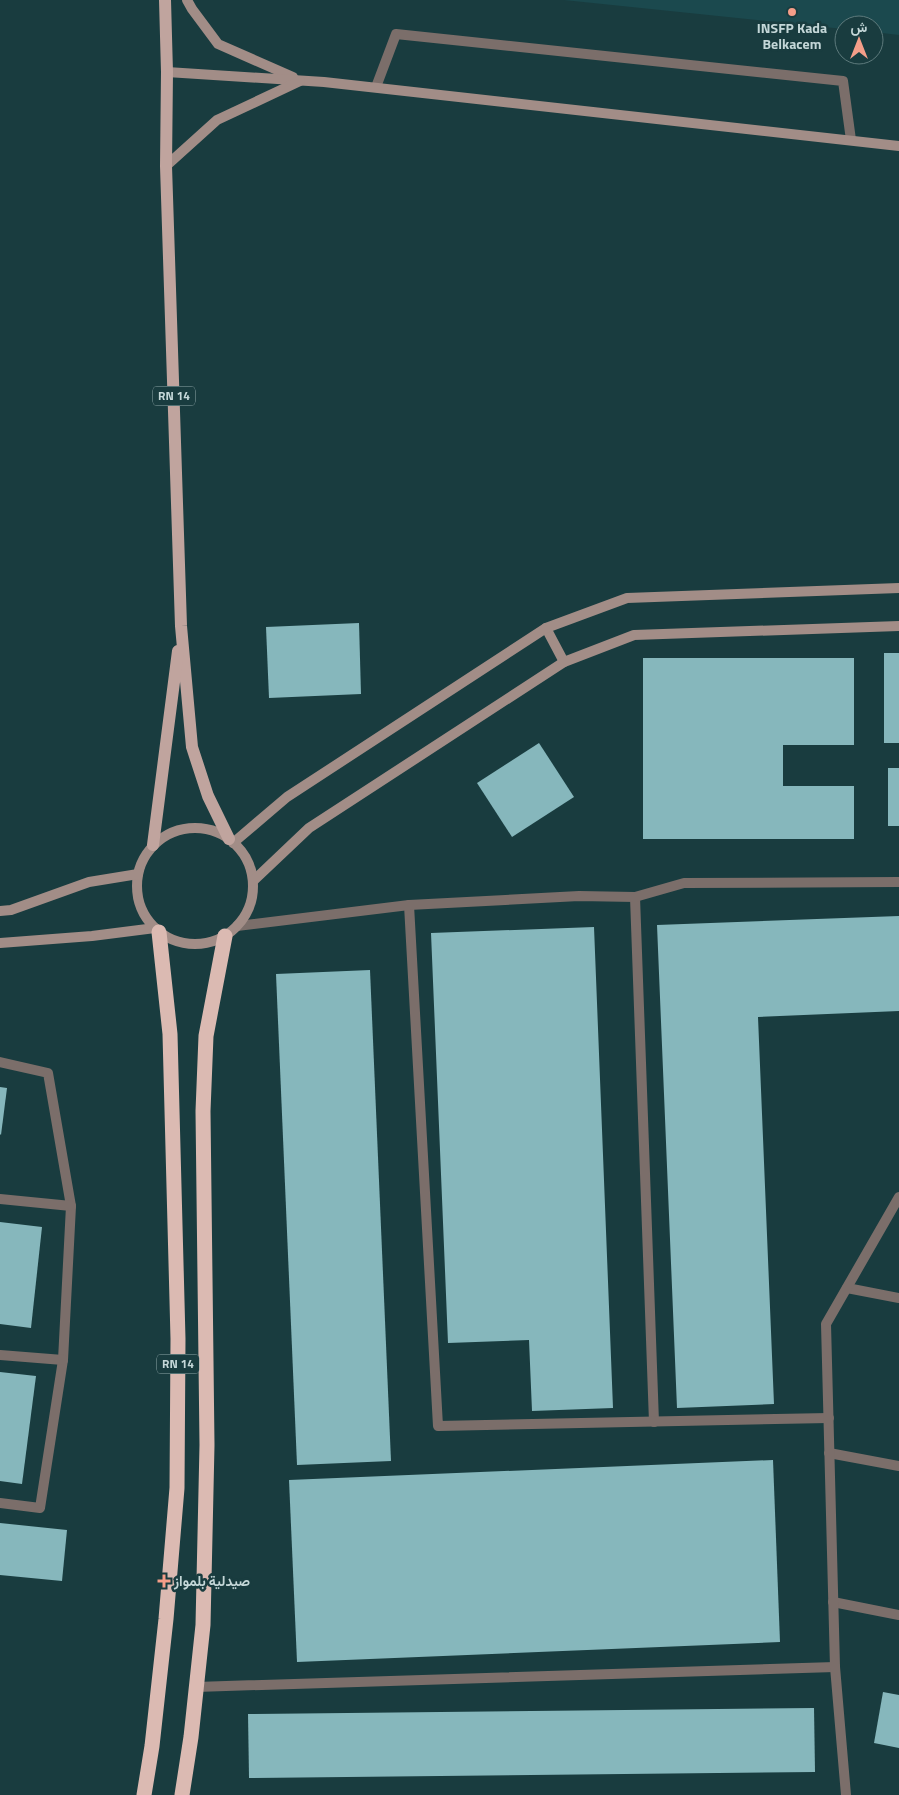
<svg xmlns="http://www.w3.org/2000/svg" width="899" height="1795" viewBox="0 0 899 1795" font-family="'Titillium Web',Vazirmatn,sans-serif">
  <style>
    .built { fill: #1b494e }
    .building { fill: #86b7bc }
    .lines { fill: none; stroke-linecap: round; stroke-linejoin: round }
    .lane { stroke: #7b6e6a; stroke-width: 10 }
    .street { stroke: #7b6e6a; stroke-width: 10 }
    .secondary { stroke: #a28d87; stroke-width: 10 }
    .primary { stroke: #c0a49e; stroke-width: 12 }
    .highway { stroke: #dbbab2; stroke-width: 15 }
    .poi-dot { fill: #f49e89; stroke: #193c3f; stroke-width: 2 }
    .labels { text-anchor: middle; stroke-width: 5; stroke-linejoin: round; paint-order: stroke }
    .shield { fill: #193c3f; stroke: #91a8aa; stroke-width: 1 }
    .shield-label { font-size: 12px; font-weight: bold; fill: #c4d7d8 }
    .poi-label { font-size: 14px; font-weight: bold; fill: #c4d7d8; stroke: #193c3f }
  </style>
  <rect width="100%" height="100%" fill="#193c3f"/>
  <path class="built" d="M564,0H899V35L874,32V25H844V29Z"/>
  <g class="building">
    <path d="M359,623L361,694L269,698L266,627Z"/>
    <rect x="884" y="653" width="15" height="90"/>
    <path d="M643,658H854V745H783V786H854V839H643Z"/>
    <path d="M539,743L574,797L512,837L477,783Z"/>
    <rect x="888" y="768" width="11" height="58"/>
    <path d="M899,916V1011L758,1017L774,1404L677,1408L657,925Z"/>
    <path d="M594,927L613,1408L532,1411L529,1340L448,1343L431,933Z"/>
    <path d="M370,970L391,1461L297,1465L276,974Z"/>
    <path d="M0,1087L7,1088L1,1135L0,1134Z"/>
    <path d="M0,1222L42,1227L31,1328L0,1324Z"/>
    <path d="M0,1372L36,1376L22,1484L0,1481Z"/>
    <path d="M773,1460L780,1642L297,1662L289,1480Z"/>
    <path d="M0,1523L67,1530L62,1581L0,1575Z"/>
    <path d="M883,1692L899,1695V1748L874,1743Z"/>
    <path d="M814,1708L815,1772L249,1778L248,1714Z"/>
  </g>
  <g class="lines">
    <path class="lane" d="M376,87L396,34L843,81L851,140"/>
    <g class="street">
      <path d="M635,897L654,1422"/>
      <path d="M409,905L438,1426L829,1418"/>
      <path d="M237,926L409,905L579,896L635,897L684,883L899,882"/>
      <path d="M0,1062L48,1073L71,1206L63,1360L40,1508L0,1503"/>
      <path d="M0,1199L71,1206"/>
      <path d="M847,1288L899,1298"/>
      <path d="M0,1355L63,1360"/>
      <path d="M829,1453L899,1466"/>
      <path d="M833,1602L899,1615"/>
      <path d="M196,1687L835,1667"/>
      <path d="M846,1795L835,1667L826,1324L899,1197"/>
    </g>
    <g class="secondary">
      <path d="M187,0L192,9L218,44L293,77"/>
      <path d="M167,72L324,82L899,146"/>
      <path d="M166,166L217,120L300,81"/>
      <path d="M546,628L564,662"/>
      <circle cx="195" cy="886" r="58"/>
      <path d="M233,843L287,797L546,628L627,598L899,588"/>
      <path d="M253,881L309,828L564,662L634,635L899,626"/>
      <path d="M0,911L11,910L89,882L138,874"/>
      <path d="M0,943L92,936L155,928"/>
    </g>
    <g class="primary">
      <path d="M165,0L167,72L166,166L181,626L192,747L208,796L229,839"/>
      <path d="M153,845L178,651"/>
    </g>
    <g class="highway">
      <path d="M144,1795L152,1746L166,1619L177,1488L178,1339L170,1034L159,932"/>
      <path d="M182,1795L191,1737L203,1625L207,1445L203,1111L206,1036L225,936"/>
    </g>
  </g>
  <g class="poi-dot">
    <circle cx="792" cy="12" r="5"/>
    <path d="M161.5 1573.5h5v5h5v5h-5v5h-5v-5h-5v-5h5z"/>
  </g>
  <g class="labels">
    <g class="shield">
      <rect x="153" y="386.5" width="42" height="19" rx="4"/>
      <rect x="157" y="1354.5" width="42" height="19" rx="4"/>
    </g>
    <g class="shield-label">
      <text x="174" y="400">RN 14</text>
      <text x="178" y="1368">RN 14</text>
    </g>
    <g class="poi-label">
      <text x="792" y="33">INSFP Kada<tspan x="792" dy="16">Belkacem</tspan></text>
      <text x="174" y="1586" text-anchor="start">صيدلية بلمواز</text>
    </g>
  </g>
  <g transform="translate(859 40)"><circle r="24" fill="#193c3f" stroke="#5d7a7c"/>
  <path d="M0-4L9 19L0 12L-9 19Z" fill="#f49e89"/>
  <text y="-8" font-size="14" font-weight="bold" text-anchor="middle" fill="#c4d7d8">ش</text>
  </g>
</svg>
